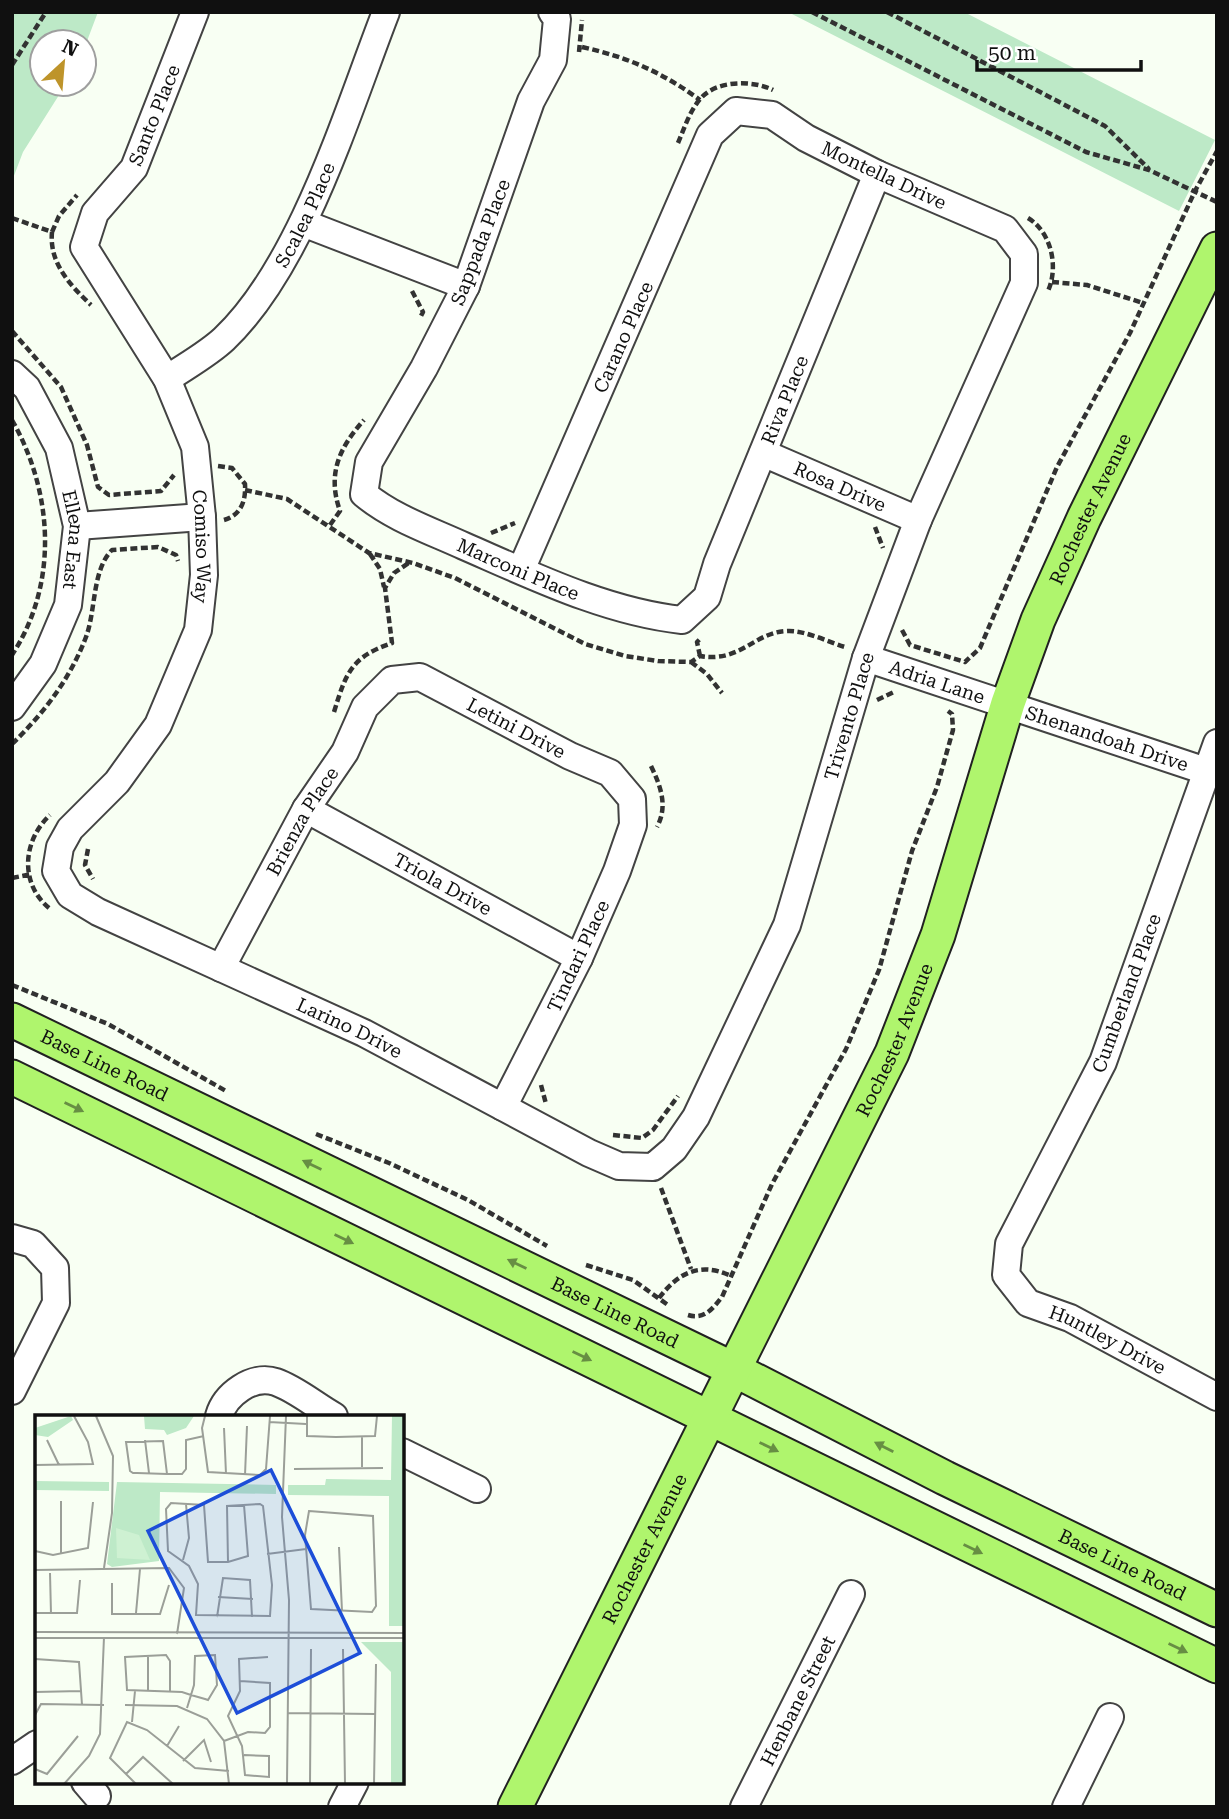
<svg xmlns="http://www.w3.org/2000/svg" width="1229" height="1819" font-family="'Roboto Serif',serif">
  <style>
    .green { fill: #bde9c7 }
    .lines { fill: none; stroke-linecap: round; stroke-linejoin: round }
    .minor-casing { stroke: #434343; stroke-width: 30 }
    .major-casing { stroke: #212121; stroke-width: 37 }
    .path { stroke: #323232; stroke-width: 4.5; stroke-dasharray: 7 3.5; stroke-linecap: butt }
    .minor { stroke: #fff; stroke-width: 26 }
    .major { stroke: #aff56d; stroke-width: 33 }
    .oneway { fill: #678e43 }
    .labels { text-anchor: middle; stroke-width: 7; stroke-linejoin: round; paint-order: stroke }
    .street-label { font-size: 19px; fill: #101010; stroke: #fff }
    .inset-road { fill: none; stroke: #9b9f98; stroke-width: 2 }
    .view { fill: #1d4ed8; fill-opacity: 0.15; stroke: #1d4ed8; stroke-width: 3.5 }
    .inset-edge { fill: none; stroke: #101010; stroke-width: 3.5 }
  </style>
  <rect width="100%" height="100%" fill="#f8fff3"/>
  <!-- green -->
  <path class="green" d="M12 12H98L84 49V42H42V84H66L23 152 12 181Z
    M788 12H964L1215 140 1179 211Z"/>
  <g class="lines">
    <!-- minor casing -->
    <g class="minor-casing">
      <g id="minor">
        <path id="s1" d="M195 12 134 168 95 213 84 247 167 379 195 447 202 517 204 575 198 630 158 725 117 782 70 829 60 847 56 871 70 895 98 912 364 1033 589 1153 619 1166 653 1167 674 1149 696 1117 787 925 866 658 918 520 1024 283V254L1005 229 877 174 806 138 772 115 736 111 710 135 521 570"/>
        <path id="s2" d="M552 12 557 19 553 60 531 101 466 286 424 368 369 462 364 494C393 518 429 530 464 546 533 576 607 612 682 620L707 597 717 564 877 174"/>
        <path d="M303 223 466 286"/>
        <path id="s3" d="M12 374 27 388 59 448 77 526 68 605 43 664 12 707"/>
        <path id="s4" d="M167 379C186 366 208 354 224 339 302 265 347 112 386 12"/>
        <path id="s5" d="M763 453 918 520"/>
        <path d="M77 526 202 517"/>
        <path id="s6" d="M866 658 1206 771"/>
        <path id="s7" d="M1217 743 1103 1062 1009 1244 1006 1275 1028 1303 1070 1318 1217 1397"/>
        <path id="s8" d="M306 809 579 958"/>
        <path id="s9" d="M221 968 306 809 345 752 365 707 392 680 420 677 570 756 610 773 632 799 633 825 617 871 579 958 503 1107"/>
        <path d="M12 1238 33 1244 55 1268 56 1303 12 1391"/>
        <path d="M219 1416C225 1395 252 1374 276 1382 296 1389 316 1406 334 1416"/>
        <path d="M402 1452 477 1489"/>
        <path d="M12 1761 37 1744"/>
        <path d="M85 1782 97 1796"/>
        <path d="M342 1807 355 1782"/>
        <path id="s10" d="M744 1807 851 1594"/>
        <path d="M1066 1807 1110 1717"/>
      </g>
    </g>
    <!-- major casing -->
    <g class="major-casing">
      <g id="major">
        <path id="s11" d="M12 1020 733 1369 945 1478 1217 1610"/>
        <path d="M12 1077 1217 1666"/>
        <path id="s12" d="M515 1807 892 1053 938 935 1008 703 1038 620 1084 518 1217 249"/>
      </g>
    </g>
    <!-- path -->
    <path class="path" d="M812 12 1086 152 1149 170 1217 202
      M887 12 1105 126 1149 169
      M582 47C627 57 662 72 700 100
      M579 52 582 20
      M12 65 46 12
      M678 143C684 129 690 110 701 98 717 80 753 80 773 90
      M12 218 52 232C49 263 70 285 91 305
      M1028 218C1051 232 1059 266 1048 291
      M52 232 59 216 77 195
      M1052 282 1087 285 1143 303
      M412 291 423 312 420 318
      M12 331 61 387 87 445 98 487 109 495 161 491 174 475
      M12 420C53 492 59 583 12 655
      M218 466 232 468 245 484C246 501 241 515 224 520
      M245 490 287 499 369 553 413 563 455 578 585 644 625 656 658 661 691 662 700 656C741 663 754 632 787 631 805 630 828 642 845 647
      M330 525 340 511C327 474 339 448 364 420
      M875 527 883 548
      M491 533 515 523
      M370 554 380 569 384 587
      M902 630 910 645 965 662 980 648 1057 467 1130 333 1195 191 1217 151
      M700 656 697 642 701 638
      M691 662 707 674 722 693
      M877 700 894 692
      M334 712C346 673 351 657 392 643L385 588 394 573 410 562
      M12 744C44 713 70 679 86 637 96 610 92 570 112 550L158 547 176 555 178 561
      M651 766C661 787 668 806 657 827
      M88 849 85 865 93 879
      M12 878 32 874
      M49 908C19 883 23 840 50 815
      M12 985 108 1024 226 1091
      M541 1085 546 1104
      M316 1134 389 1163 468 1200 547 1246
      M613 1135 642 1138 653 1130 678 1096
      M661 1188 691 1269
      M586 1265 633 1280 668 1305
      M659 1298C678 1273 699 1262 729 1275
      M688 1315C705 1320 713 1308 722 1297L772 1184 846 1049 879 970 912 851 937 787 953 730 952 714 948 711"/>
    <!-- minor -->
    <use href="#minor" class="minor"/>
    <!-- major -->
    <use href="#major" class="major"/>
  </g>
  <!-- one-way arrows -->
  <defs><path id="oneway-solid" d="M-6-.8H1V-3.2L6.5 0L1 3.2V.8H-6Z" transform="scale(1.75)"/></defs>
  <g class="oneway">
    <use href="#oneway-solid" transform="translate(74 1107) rotate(26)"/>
    <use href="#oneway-solid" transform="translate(312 1165) rotate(-154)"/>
    <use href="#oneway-solid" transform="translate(344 1239) rotate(26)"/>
    <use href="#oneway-solid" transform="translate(517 1264) rotate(-154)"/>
    <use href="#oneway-solid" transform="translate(582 1356) rotate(26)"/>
    <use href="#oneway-solid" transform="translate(769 1447) rotate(26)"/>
    <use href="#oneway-solid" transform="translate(884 1447) rotate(-153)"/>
    <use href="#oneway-solid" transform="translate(973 1549) rotate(26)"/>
    <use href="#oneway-solid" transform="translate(1178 1648) rotate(26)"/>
  </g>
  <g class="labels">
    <!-- street labels -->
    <g class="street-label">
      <text transform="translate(154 115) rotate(-68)" y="7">Santo Place</text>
      <text transform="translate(884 175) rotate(25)" y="7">Montella Drive</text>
      <text dy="7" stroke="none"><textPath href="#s4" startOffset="219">Scalea Place</textPath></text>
      <text transform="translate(480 242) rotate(-69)" y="7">Sappada Place</text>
      <text transform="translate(623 337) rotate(-66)" y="7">Carano Place</text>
      <text dy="7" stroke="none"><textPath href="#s2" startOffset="1116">Riva Place</textPath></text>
      <text dy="7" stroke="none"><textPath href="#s5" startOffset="84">Rosa Drive</textPath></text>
      <text dy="7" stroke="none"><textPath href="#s12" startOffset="1423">Rochester Avenue</textPath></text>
      <text dy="7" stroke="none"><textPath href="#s3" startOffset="182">Ellena East</textPath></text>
      <text dy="7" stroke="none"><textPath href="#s1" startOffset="592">Comiso Way</textPath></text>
      <text dy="7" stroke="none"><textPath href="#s2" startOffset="698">Marconi Place</textPath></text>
      <text dy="7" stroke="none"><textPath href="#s6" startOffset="75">Adria Lane</textPath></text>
      <text dy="7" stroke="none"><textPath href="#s1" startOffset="2132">Trivento Place</textPath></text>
      <text dy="7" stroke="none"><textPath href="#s9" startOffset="474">Letini Drive</textPath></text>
      <text dy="7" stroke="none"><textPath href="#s6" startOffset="254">Shenandoah Drive</textPath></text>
      <text dy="7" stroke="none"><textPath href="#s9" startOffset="168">Brienza Place</textPath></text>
      <text dy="7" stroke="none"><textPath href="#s8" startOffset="156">Triola Drive</textPath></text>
      <text transform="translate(578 956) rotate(-65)" y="7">Tindari Place</text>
      <text transform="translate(1126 993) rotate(-70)" y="7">Cumberland Place</text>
      <text dy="7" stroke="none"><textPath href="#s1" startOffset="1298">Larino Drive</textPath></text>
      <text dy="7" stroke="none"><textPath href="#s12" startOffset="856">Rochester Avenue</textPath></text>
      <text dy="7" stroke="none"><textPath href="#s11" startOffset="103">Base Line Road</textPath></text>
      <text dy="7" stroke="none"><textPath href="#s11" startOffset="670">Base Line Road</textPath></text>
      <text dy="7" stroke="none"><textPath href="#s7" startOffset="698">Huntley Drive</textPath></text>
      <text dy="7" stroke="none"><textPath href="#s12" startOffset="289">Rochester Avenue</textPath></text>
      <text dy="7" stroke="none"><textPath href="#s11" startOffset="1237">Base Line Road</textPath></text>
      <text dy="7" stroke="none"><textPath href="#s10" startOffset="119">Henbane Street</textPath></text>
    </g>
  </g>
  <!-- overview -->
  <g transform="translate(35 1415)">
    <rect width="369" height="369" fill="#f8fff3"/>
    <path d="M36 1 38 5 13 22 0 20V13ZM109 1H159L151 13 132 20 129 15 110 14ZM357 1H369V211H354V81L253 80V70H290L291 64 356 65ZM0 66 74 67V76L0 75ZM82 67 241 70V79L125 77 124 146 77 152 72 149ZM326 227H369V369H356V257Z" fill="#bde9c7"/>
    <path d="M81 113 104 120 115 145 82 143Z" fill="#cef1d2"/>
    <path class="inset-road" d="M61 1 78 41 77 98 69 153M170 1 167 13 173 57 225 60 231 54 235 1M251 1 247 102 254 185 252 369M272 1V21L301 22 340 21 342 1M234 7 271 9M189 13 191 59M12 25 24 50M110 25 114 58M0 50 58 49 53 27 39 1M327 52V22M259 54 348 53M132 59 128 26 91 27 95 56 98 58H102L132 59H147L151 54V25L169 21M210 60 212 11M274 96 338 101 341 191 337 197 276 194 270 120ZM304 132 307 196M0 136 18 140 53 133 58 87M26 139V86M232 139 271 134M148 145 154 123 151 89M193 147 192 91 225 89 228 91 237 170 235 201 161 200 163 169 154 151 133 136 131 94 136 88 169 90 173 147H193L213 141 209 90M0 155 134 153 149 173 142 219M15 158 16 199M77 168V199H125L134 170M183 182 218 184M0 198H42L45 165M101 198 105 154M182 202 188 163 215 165 217 202M0 217 370 218M0 223H370M308 234 310 369M113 241V275M0 244 44 247 47 290M135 276V246L131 240 90 242 92 275 147 277 156 280 170 284 173 285 182 270 180 240 160 241 159 270 156 280 152 293M0 277 46 276M90 290 142 291 172 304 189 326 194 369M253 298 340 299M0 300 6 289 69 290M97 307 100 276M189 326 213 317 230 318 235 312V268L205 266M132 331 144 311M209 340 234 341V362L210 360 207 331 193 301 205 276 204 244 233 242M148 346 169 325 176 347M0 354 12 359 43 321M91 359 108 342 138 369M29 369 54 341 65 319 69 222M101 369 75 343 92 307 112 315 160 353 194 356M275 369 276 234M339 369 341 249"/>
    <path class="view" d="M236 55 325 238 202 298 113 116Z"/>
    <rect width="369" height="369" class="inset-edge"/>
  </g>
  <!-- border -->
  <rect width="1229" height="1819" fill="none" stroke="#101010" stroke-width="28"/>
  <!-- north arrow -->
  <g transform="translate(63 63) rotate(26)"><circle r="33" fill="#ffffff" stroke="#9f9f9f" stroke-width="2"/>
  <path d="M0-5L12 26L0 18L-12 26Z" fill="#be942a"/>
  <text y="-10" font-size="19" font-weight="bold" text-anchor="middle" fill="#101010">N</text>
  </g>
  <!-- scale -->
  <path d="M977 60v10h164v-10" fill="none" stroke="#101010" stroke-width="3.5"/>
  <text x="988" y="60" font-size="21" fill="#101010" stroke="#ffffff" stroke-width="5" paint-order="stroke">50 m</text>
</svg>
